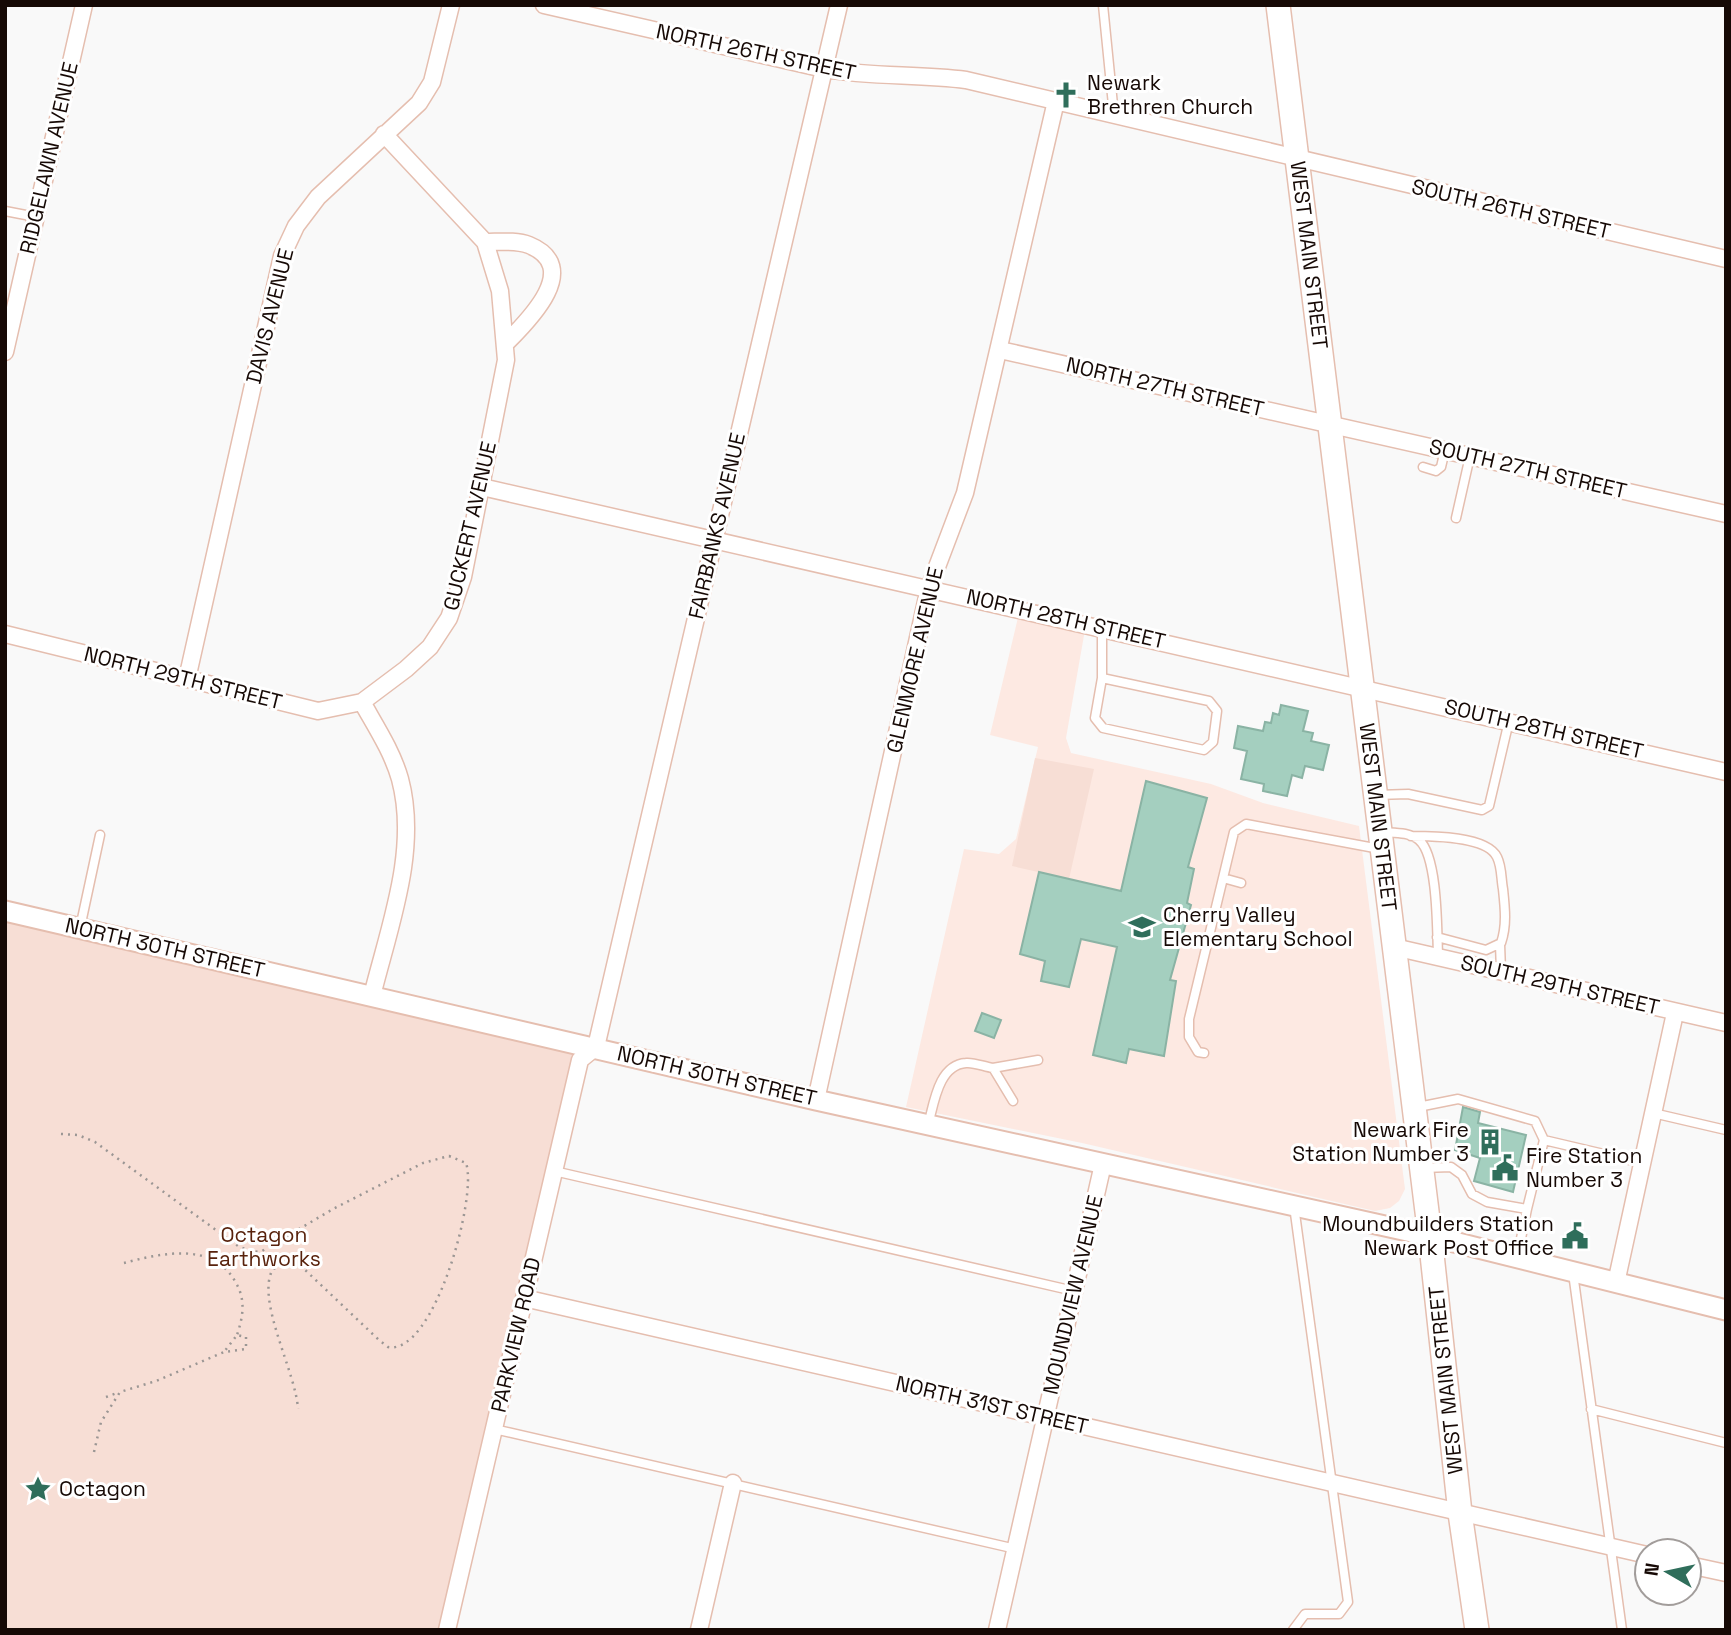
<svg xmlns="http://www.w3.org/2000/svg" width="1731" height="1635" font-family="'Space Grotesk',sans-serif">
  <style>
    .built { fill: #fde9e2 }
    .green { fill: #f7ded5 }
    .building { fill: #a4cfbf; stroke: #8ab3a4; stroke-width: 2 }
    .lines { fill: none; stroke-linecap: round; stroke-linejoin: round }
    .service-casing { stroke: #e5beaf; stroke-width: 11 }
    .minor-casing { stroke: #e5beaf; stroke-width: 19 }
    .tertiary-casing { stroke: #e5beaf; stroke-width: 23 }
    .secondary-casing { stroke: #e5beaf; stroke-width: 26 }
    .path { stroke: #9b9694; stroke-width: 2.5; stroke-dasharray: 2 5; stroke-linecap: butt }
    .service { stroke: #fff; stroke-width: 8 }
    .minor { stroke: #fff; stroke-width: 16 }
    .tertiary { stroke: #fff; stroke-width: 19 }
    .secondary { stroke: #fff; stroke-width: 23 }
    .labels { text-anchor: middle; stroke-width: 6; stroke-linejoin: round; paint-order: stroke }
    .street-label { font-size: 21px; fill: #160905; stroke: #fff }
    .poi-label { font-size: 21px; fill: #160905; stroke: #fff; text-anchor: start }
    .park-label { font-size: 21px; fill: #58220c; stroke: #fff }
  </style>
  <rect width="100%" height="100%" fill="#f9f9f9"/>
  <!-- built -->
  <path class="built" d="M1020 609 1086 624 1066 738 1071 753 1211 784 1263 803 1359 826 1405 1189 1399 1201 1390 1208 1375 1211 1082 1143 906 1107 964 849 999 854 1016 839 1038 747 990 735Z"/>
  <!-- green -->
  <path class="green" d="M1035 758 1094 769 1069 879 1012 866Z
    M5 914 573 1051 443 1630H5Z"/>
  <!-- building -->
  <path class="building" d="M1281 705 1308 711 1303 731 1313 733 1311 741 1329 745 1323 770 1305 766 1302 778 1292 775 1287 796 1263 791 1264 784 1241 779 1247 751 1234 748 1238 726 1263 731 1265 722 1271 723 1273 713 1279 715Z
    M1146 781 1207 798 1188 867 1194 869 1187 903 1191 905 1170 980 1176 981 1164 1056 1129 1049 1126 1063 1093 1055 1117 947 1081 939 1069 987 1041 981 1045 961 1020 954 1039 872 1121 891Z
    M982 1013 1001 1020 994 1038 975 1031Z
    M1463 1107 1480 1112 1478 1123 1526 1135 1513 1192 1474 1181 1480 1158 1455 1150Z"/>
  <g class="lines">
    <!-- service casing -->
    <g class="service-casing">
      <path id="service" d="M1103 5 1114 115
        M5 211 36 217
        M1423 467 1436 471 1441 467 1445 450
        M1456 518 1470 456
        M1102 678 1209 701 1217 711 1213 742 1204 750 1103 728 1095 718 1102 678V627
        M1376 795 1408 794 1482 810 1489 806 1509 721
        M1382 832C1395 833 1409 832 1419 840 1438 856 1437 931 1438 956
        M1411 836C1432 836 1487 836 1497 857 1502 867 1501 879 1503 889 1505 908 1507 926 1501 943L1486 950 1437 937
        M1223 878 1234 832 1246 824 1380 849
        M80 928 100 835
        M1500 944 1501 971
        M1204 1053 1198 1052 1189 1037V1019L1223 878 1241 883
        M1013 1101 993 1068 1038 1060
        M1418 1107 1458 1099 1535 1121 1544 1140 1527 1209
        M1653 1113 1726 1130
        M928 1125C934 1104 938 1065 966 1063 974 1062 985 1067 993 1068
        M1544 1140 1642 1163
        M1423 1168 1451 1167 1462 1175 1472 1194 1487 1202 1527 1209 1517 1258
        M554 1171 1074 1291
        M1573 1273 1622 1630
        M1591 1409 1726 1443
        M494 1429 1016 1549
        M1293 1630 1305 1614H1339L1348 1602 1294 1206"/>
    </g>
    <!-- minor casing -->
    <g class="minor-casing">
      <path id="minor" d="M544 5 824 69C871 77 918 74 966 80L1726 259
        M485 242C499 242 516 240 529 245 583 267 528 321 507 342
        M1000 350 1726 514
        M5 352 84 5
        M482 487 1726 772
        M5 634 318 711 362 702 406 669 430 647 449 618 463 577 506 360 500 291 485 242 384 134
        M187 679 282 256 296 226 318 197 419 103 432 82 451 5
        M362 702C376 727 392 751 400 779 419 850 389 927 372 996
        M1394 947 1726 1023
        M816 1100 929 588 965 493 1056 101
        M1616 1283 1675 1013
        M524 1298 1647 1555
        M1689 1565 1726 1573
        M447 1630 580 1060 596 1047 839 5
        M699 1630 733 1483
        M997 1630 1103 1164"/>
    </g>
    <!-- tertiary casing -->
    <g class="tertiary-casing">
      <path id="tertiary" d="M5 911 816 1100 1430 1236 1726 1310"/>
    </g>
    <!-- secondary casing -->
    <g class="secondary-casing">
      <path id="secondary" d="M1278 5 1430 1236 1460 1513 1477 1630"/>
    </g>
    <!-- path -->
    <path class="path" d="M61 1134 78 1135 95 1142 238 1246 252 1252 262 1251 333 1209 423 1163 449 1156 466 1163C478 1196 434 1356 388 1347L379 1340 302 1267 288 1263 273 1269C255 1299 296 1372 298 1409
      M124 1263C162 1253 214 1241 236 1283 246 1300 243 1317 237 1335
      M106 1397 117 1393
      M94 1452 101 1422 120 1392 156 1381 224 1352 246 1349V1337L237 1335 224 1352"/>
    <!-- service -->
    <use href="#service" class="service"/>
    <!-- minor -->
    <use href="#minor" class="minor"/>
    <!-- tertiary -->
    <use href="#tertiary" class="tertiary"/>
    <!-- secondary -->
    <use href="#secondary" class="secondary"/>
  </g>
  <!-- icons -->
  <defs>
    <g id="church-bare" transform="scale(2.1)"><path d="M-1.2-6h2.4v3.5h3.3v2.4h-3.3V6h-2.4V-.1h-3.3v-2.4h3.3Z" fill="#2f6e5b" stroke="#fff" stroke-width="2.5" paint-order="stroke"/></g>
    <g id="school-bare" transform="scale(2.1)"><path d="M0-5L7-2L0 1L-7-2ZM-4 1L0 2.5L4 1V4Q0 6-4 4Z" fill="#2f6e5b" stroke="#fff" stroke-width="2.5" paint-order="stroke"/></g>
    <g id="building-bare" transform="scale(2.1)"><path d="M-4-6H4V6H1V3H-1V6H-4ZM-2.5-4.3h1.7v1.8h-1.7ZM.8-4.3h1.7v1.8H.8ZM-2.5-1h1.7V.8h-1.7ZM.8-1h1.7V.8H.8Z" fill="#2f6e5b" stroke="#fff" stroke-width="2.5" paint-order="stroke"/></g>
    <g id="civic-bare" transform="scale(2.1)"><path d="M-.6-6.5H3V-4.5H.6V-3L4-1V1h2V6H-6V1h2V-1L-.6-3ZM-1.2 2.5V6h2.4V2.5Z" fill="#2f6e5b" stroke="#fff" stroke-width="2.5" paint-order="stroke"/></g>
    <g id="sight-bare" transform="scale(2.1)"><path d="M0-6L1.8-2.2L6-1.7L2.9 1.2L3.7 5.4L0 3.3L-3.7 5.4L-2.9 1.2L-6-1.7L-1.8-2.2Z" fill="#2f6e5b" stroke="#fff" stroke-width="2.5" paint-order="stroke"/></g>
  </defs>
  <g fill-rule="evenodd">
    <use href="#church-bare" x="1066" y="95"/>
    <use href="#school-bare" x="1142" y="927"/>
    <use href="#building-bare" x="1490" y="1142"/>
    <use href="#civic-bare" x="1505" y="1168"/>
    <use href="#civic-bare" x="1575" y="1236"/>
    <use href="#sight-bare" x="38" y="1489"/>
  </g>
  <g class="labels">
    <!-- street labels -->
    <g class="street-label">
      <text transform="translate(756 52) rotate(12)" y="7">NORTH 26TH STREET</text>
      <text transform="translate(49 158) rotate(-77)" y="7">RIDGELAWN AVENUE</text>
      <text transform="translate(1511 209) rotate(13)" y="7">SOUTH 26TH STREET</text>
      <text transform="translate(1309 255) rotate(83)" y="7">WEST MAIN STREET</text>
      <text transform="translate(270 316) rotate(-76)" y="7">DAVIS AVENUE</text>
      <text transform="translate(1165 387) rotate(13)" y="7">NORTH 27TH STREET</text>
      <text transform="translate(1528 469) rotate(13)" y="7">SOUTH 27TH STREET</text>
      <text transform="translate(470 526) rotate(-77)" y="7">GUCKERT AVENUE</text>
      <text transform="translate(717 526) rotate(-77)" y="7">FAIRBANKS AVENUE</text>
      <text transform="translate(1066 619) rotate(13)" y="7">NORTH 28TH STREET</text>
      <text transform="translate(915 660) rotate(-77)" y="7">GLENMORE AVENUE</text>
      <text transform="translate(183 678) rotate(14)" y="7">NORTH 29TH STREET</text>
      <text transform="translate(1544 729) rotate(13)" y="7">SOUTH 28TH STREET</text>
      <text transform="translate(1378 817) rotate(83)" y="7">WEST MAIN STREET</text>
      <text transform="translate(165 948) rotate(13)" y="7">NORTH 30TH STREET</text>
      <text transform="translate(1560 985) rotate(13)" y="7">SOUTH 29TH STREET</text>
      <text transform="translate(717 1076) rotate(13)" y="7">NORTH 30TH STREET</text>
      <text transform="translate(1073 1295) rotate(-77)" y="7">MOUNDVIEW AVENUE</text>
      <text transform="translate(516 1335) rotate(-77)" y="7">PARKVIEW ROAD</text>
      <text transform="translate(1446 1380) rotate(-96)" y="7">WEST MAIN STREET</text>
      <text transform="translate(992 1405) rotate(13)" y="7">NORTH 31ST STREET</text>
    </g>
    <!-- poi labels -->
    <g class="poi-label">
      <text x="1087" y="90">Newark<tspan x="1087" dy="24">Brethren Church</tspan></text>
      <text x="1163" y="922">Cherry Valley<tspan x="1163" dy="24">Elementary School</tspan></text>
      <text x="1469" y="1137" text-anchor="end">Newark Fire<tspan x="1469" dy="24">Station Number 3</tspan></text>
      <text x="1526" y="1163">Fire Station<tspan x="1526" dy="24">Number 3</tspan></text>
      <text x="1554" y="1231" text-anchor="end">Moundbuilders Station<tspan x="1554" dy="24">Newark Post Office</tspan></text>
      <text x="59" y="1496">Octagon</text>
    </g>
    <!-- park labels -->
    <g class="park-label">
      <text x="264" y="1242">Octagon<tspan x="264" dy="24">Earthworks</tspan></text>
    </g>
  </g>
  <!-- border -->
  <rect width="1731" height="1635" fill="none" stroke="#160905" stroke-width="14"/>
  <!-- north arrow -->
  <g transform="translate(1668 1572) rotate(279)"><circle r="33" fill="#ffffff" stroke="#a29d9b" stroke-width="2"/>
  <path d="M0-5L12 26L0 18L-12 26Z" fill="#2f6e5b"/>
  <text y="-10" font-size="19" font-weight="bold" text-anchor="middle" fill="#160905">N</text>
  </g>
</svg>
